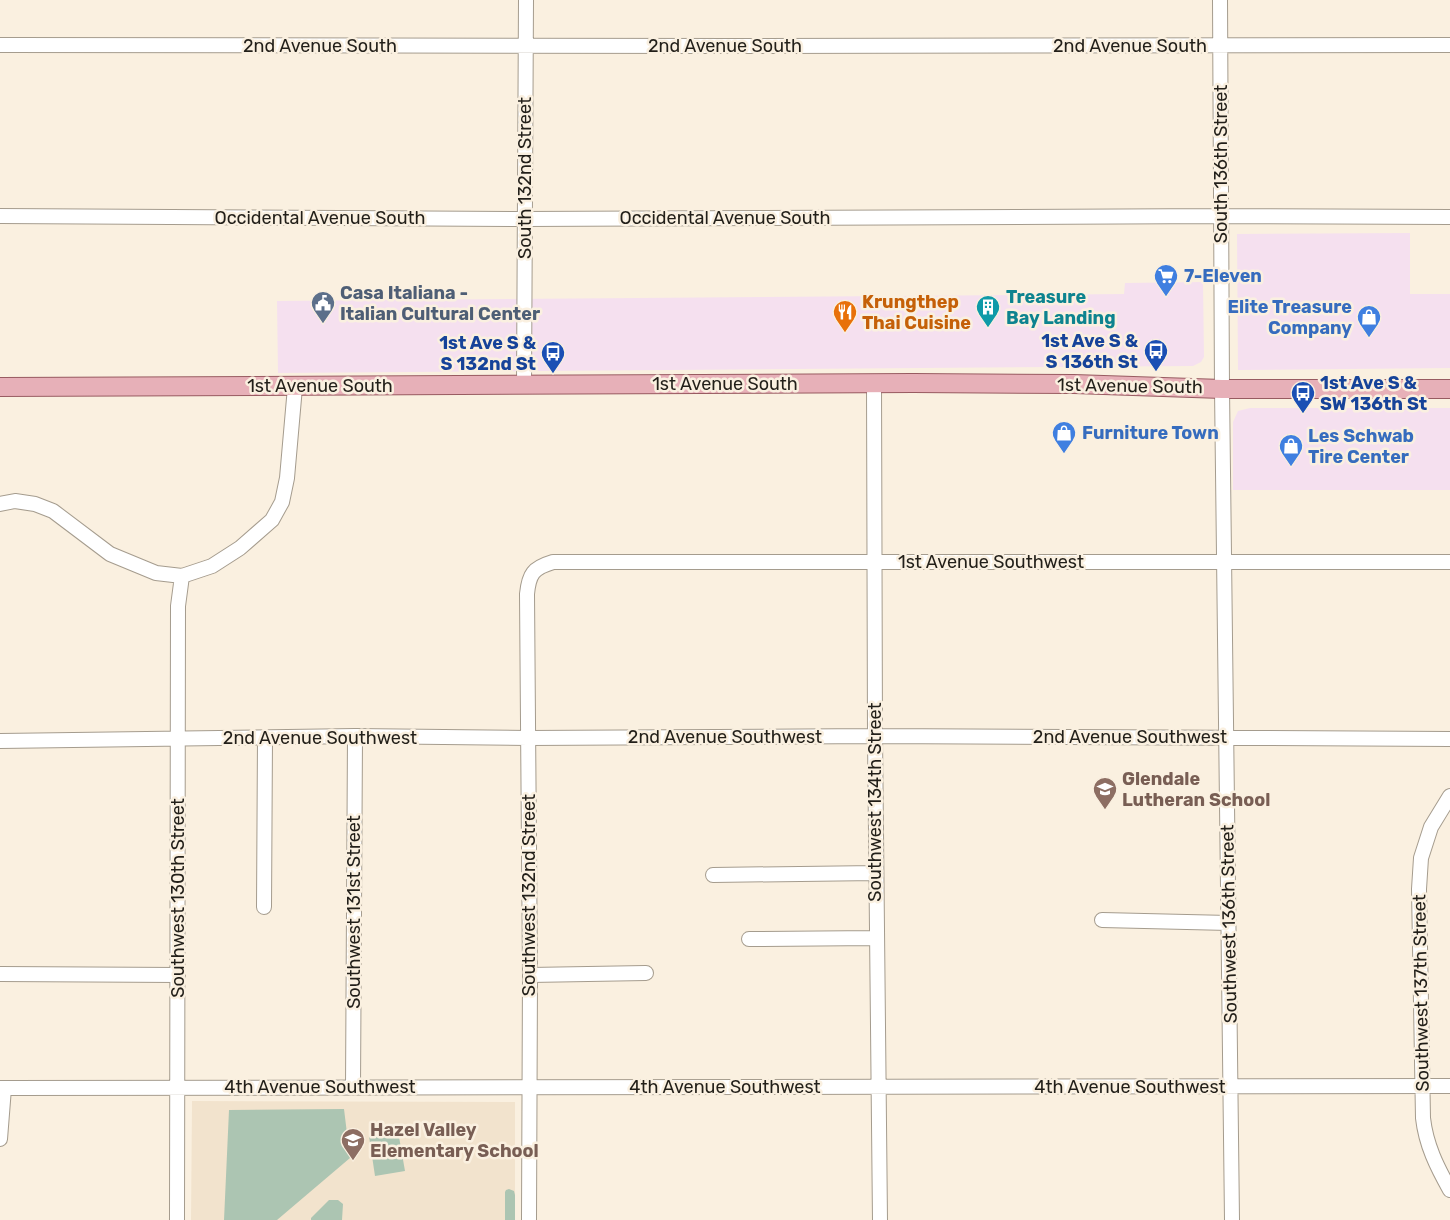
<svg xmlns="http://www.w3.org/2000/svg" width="1450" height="1220" font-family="Rubik,sans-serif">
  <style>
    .commercial { fill: #f5e0ef }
    .built { fill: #f2e3cd }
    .green { fill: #acc5b2 }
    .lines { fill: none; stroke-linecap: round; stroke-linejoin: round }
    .minor-casing { stroke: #a59c8e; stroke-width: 16 }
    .major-casing { stroke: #985b61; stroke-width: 20 }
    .minor { stroke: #fff; stroke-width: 14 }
    .major { stroke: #e7b0b8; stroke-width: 18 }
    .labels { text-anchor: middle; stroke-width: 5; stroke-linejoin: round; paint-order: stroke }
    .street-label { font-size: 18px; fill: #221f19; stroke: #faf0e0 }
    .shop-label { font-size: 18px; font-weight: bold; fill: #366cbe; stroke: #faf0e0; text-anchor: start }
    .service-label { font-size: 18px; font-weight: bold; fill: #4e5e75; stroke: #faf0e0; text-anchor: start }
    .culture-label { font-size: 18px; font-weight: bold; fill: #0d838f; stroke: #faf0e0; text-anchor: start }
    .food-label { font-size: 18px; font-weight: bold; fill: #c56008; stroke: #faf0e0; text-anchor: start }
    .transit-label { font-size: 18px; font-weight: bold; fill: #164399; stroke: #faf0e0; text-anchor: end }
    .education-label { font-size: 18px; font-weight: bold; fill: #785e54; stroke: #faf0e0; text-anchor: start }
  </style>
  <rect width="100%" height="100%" fill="#faf0e0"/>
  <!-- commercial -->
  <path class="commercial" d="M1410 233V294H1450V368L1238 370 1237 234Z
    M1203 282 1204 357 1201 362 1193 366 278 373 277 301 1124 294 1125 283Z
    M1250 408H1450V490H1233V422L1238 411Z"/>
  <!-- built -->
  <path class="built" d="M192 1101 515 1102V1220H191Z"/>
  <!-- green -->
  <path class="green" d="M344 1109 350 1158 277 1220H224L229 1110Z
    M398 1131 405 1171 375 1176 369 1136Z
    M509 1189 514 1191 515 1195V1220H505V1192L506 1190Z
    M329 1200H338L343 1204 342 1220H311V1218Z"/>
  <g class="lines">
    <!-- minor casing -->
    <g class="minor-casing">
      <path id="minor" d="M1220 0 1222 389 1232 1220
        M0 45 736 46 1450 45
        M0 216 524 219 1222 216 1450 217
        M874 383 875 736 880 1220
        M524 386 526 0
        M0 504 15 501 35 504 53 511 110 554 156 573 182 576 212 566 240 548 272 520 282 502 287 478 295 387
        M0 741 355 736 528 738 875 736 1450 739
        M1450 796 1431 827 1421 858 1419 889 1423 1118C1426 1145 1437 1167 1450 1190
        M713 875 876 873
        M264 907 265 738
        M1102 920 1229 923
        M749 939 876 938
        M0 974 178 975
        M530 975 646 973
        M353 1087 355 736
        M0 1088 1450 1086
        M0 1139 4 1088
        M177 1220 178 606 182 576
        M529 1220 530 975 527 594C529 574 533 568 553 562H1450"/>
    </g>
    <!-- major casing -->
    <g class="major-casing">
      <path id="major" d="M0 387 913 383 1074 384 1222 389H1450"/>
    </g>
    <!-- minor -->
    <use href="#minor" class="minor"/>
    <!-- major -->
    <use href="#major" class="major"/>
  </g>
  <!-- icons -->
  <defs>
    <g id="supermarket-pin" transform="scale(1.25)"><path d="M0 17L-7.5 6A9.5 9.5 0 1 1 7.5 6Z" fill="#3f7fe0" stroke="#faf0e0"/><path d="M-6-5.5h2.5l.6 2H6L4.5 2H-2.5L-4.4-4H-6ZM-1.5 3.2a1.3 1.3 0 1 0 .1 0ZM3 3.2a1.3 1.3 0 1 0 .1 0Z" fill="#fff"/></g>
    <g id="civic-pin" transform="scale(1.25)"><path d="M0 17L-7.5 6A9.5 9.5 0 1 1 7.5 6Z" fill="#5c6f8a" stroke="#faf0e0"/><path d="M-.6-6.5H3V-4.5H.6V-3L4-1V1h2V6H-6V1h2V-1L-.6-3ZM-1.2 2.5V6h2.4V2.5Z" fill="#fff"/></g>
    <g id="building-pin" transform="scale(1.25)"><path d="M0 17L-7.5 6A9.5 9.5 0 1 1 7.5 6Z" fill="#0f9aa8" stroke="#faf0e0"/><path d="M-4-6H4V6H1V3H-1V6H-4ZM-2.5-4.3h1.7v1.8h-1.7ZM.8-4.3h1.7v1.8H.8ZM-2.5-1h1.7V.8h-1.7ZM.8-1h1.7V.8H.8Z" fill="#fff"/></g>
    <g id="restaurant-pin" transform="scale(1.25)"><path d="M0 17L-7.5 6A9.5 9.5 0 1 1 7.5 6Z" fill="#e8710a" stroke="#faf0e0"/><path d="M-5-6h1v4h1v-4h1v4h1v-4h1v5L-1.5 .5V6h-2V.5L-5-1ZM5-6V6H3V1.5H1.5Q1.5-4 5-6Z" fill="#fff"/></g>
    <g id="shop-pin" transform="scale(1.25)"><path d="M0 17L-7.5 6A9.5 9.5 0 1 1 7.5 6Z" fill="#3f7fe0" stroke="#faf0e0"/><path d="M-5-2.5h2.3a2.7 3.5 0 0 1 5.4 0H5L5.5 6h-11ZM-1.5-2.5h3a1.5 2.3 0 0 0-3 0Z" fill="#fff"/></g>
    <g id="bus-pin" transform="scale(1.25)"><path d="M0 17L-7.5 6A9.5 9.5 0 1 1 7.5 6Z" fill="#1a4fb4" stroke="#faf0e0"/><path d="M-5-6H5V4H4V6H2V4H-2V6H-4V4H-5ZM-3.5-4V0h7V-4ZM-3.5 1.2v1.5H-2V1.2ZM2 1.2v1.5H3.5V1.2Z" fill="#fff"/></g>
    <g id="school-pin" transform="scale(1.25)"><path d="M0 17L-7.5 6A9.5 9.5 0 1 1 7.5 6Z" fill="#8d6e63" stroke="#faf0e0"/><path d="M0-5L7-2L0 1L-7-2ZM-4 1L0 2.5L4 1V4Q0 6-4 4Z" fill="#fff"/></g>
  </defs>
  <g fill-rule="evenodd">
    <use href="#supermarket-pin" x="1166" y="276"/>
    <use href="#civic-pin" x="323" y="303"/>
    <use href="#building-pin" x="988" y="307"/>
    <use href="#restaurant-pin" x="845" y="312"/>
    <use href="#shop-pin" x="1369" y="317"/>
    <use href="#bus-pin" x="1156" y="351"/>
    <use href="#bus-pin" x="553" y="353"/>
    <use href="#bus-pin" x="1303" y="393"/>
    <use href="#shop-pin" x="1064" y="433"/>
    <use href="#shop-pin" x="1291" y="446"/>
    <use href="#school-pin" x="1105" y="789"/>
    <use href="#school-pin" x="353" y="1140"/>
  </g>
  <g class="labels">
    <!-- street labels -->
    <g class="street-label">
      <text x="320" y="52">2nd Avenue South</text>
      <text x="725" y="52">2nd Avenue South</text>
      <text x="1130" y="52">2nd Avenue South</text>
      <text transform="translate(1221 164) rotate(-90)" y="6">South 136th Street</text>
      <text transform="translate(525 178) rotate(-90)" y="6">South 132nd Street</text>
      <text x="320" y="224">Occidental Avenue South</text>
      <text x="725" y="224">Occidental Avenue South</text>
      <text x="725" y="390">1st Avenue South</text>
      <text x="320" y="392">1st Avenue South</text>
      <text transform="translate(1130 386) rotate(1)" y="6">1st Avenue South</text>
      <text x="991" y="568">1st Avenue Southwest</text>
      <text x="725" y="743">2nd Avenue Southwest</text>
      <text x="1130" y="743">2nd Avenue Southwest</text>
      <text x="320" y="744">2nd Avenue Southwest</text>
      <text transform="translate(875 802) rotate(-90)" y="6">Southwest 134th Street</text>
      <text transform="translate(529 895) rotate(-90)" y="6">Southwest 132nd Street</text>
      <text transform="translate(178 898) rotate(-90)" y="6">Southwest 130th Street</text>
      <text transform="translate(354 912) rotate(-90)" y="6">Southwest 131st Street</text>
      <text transform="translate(1229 924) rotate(-91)" y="6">Southwest 136th Street</text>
      <text transform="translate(1421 993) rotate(-91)" y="6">Southwest 137th Street</text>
      <text x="320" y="1093">4th Avenue Southwest</text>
      <text x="725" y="1093">4th Avenue Southwest</text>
      <text x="1130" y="1093">4th Avenue Southwest</text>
    </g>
    <!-- shop labels -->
    <g class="shop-label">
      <text x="1184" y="282">7-Eleven</text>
      <text x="1352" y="313" text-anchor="end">Elite Treasure<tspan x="1352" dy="21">Company</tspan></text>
      <text x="1082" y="439">Furniture Town</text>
      <text x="1308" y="442">Les Schwab<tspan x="1308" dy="21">Tire Center</tspan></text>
    </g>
    <!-- service labels -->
    <g class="service-label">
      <text x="340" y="299">Casa Italiana -<tspan x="340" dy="21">Italian Cultural Center</tspan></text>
    </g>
    <!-- culture labels -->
    <g class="culture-label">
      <text x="1006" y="303">Treasure<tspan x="1006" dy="21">Bay Landing</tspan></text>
    </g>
    <!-- food labels -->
    <g class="food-label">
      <text x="862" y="308">Krungthep<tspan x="862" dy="21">Thai Cuisine</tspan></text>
    </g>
    <!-- transit labels -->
    <g class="transit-label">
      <text x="1138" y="347">1st Ave S &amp;<tspan x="1138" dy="21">S 136th St</tspan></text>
      <text x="536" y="349">1st Ave S &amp;<tspan x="536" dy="21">S 132nd St</tspan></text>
      <text x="1320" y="389" text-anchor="start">1st Ave S &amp;<tspan x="1320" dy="21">SW 136th St</tspan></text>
    </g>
    <!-- education labels -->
    <g class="education-label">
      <text x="1122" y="785">Glendale<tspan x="1122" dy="21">Lutheran School</tspan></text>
      <text x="370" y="1136">Hazel Valley<tspan x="370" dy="21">Elementary School</tspan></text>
    </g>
  </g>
</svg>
